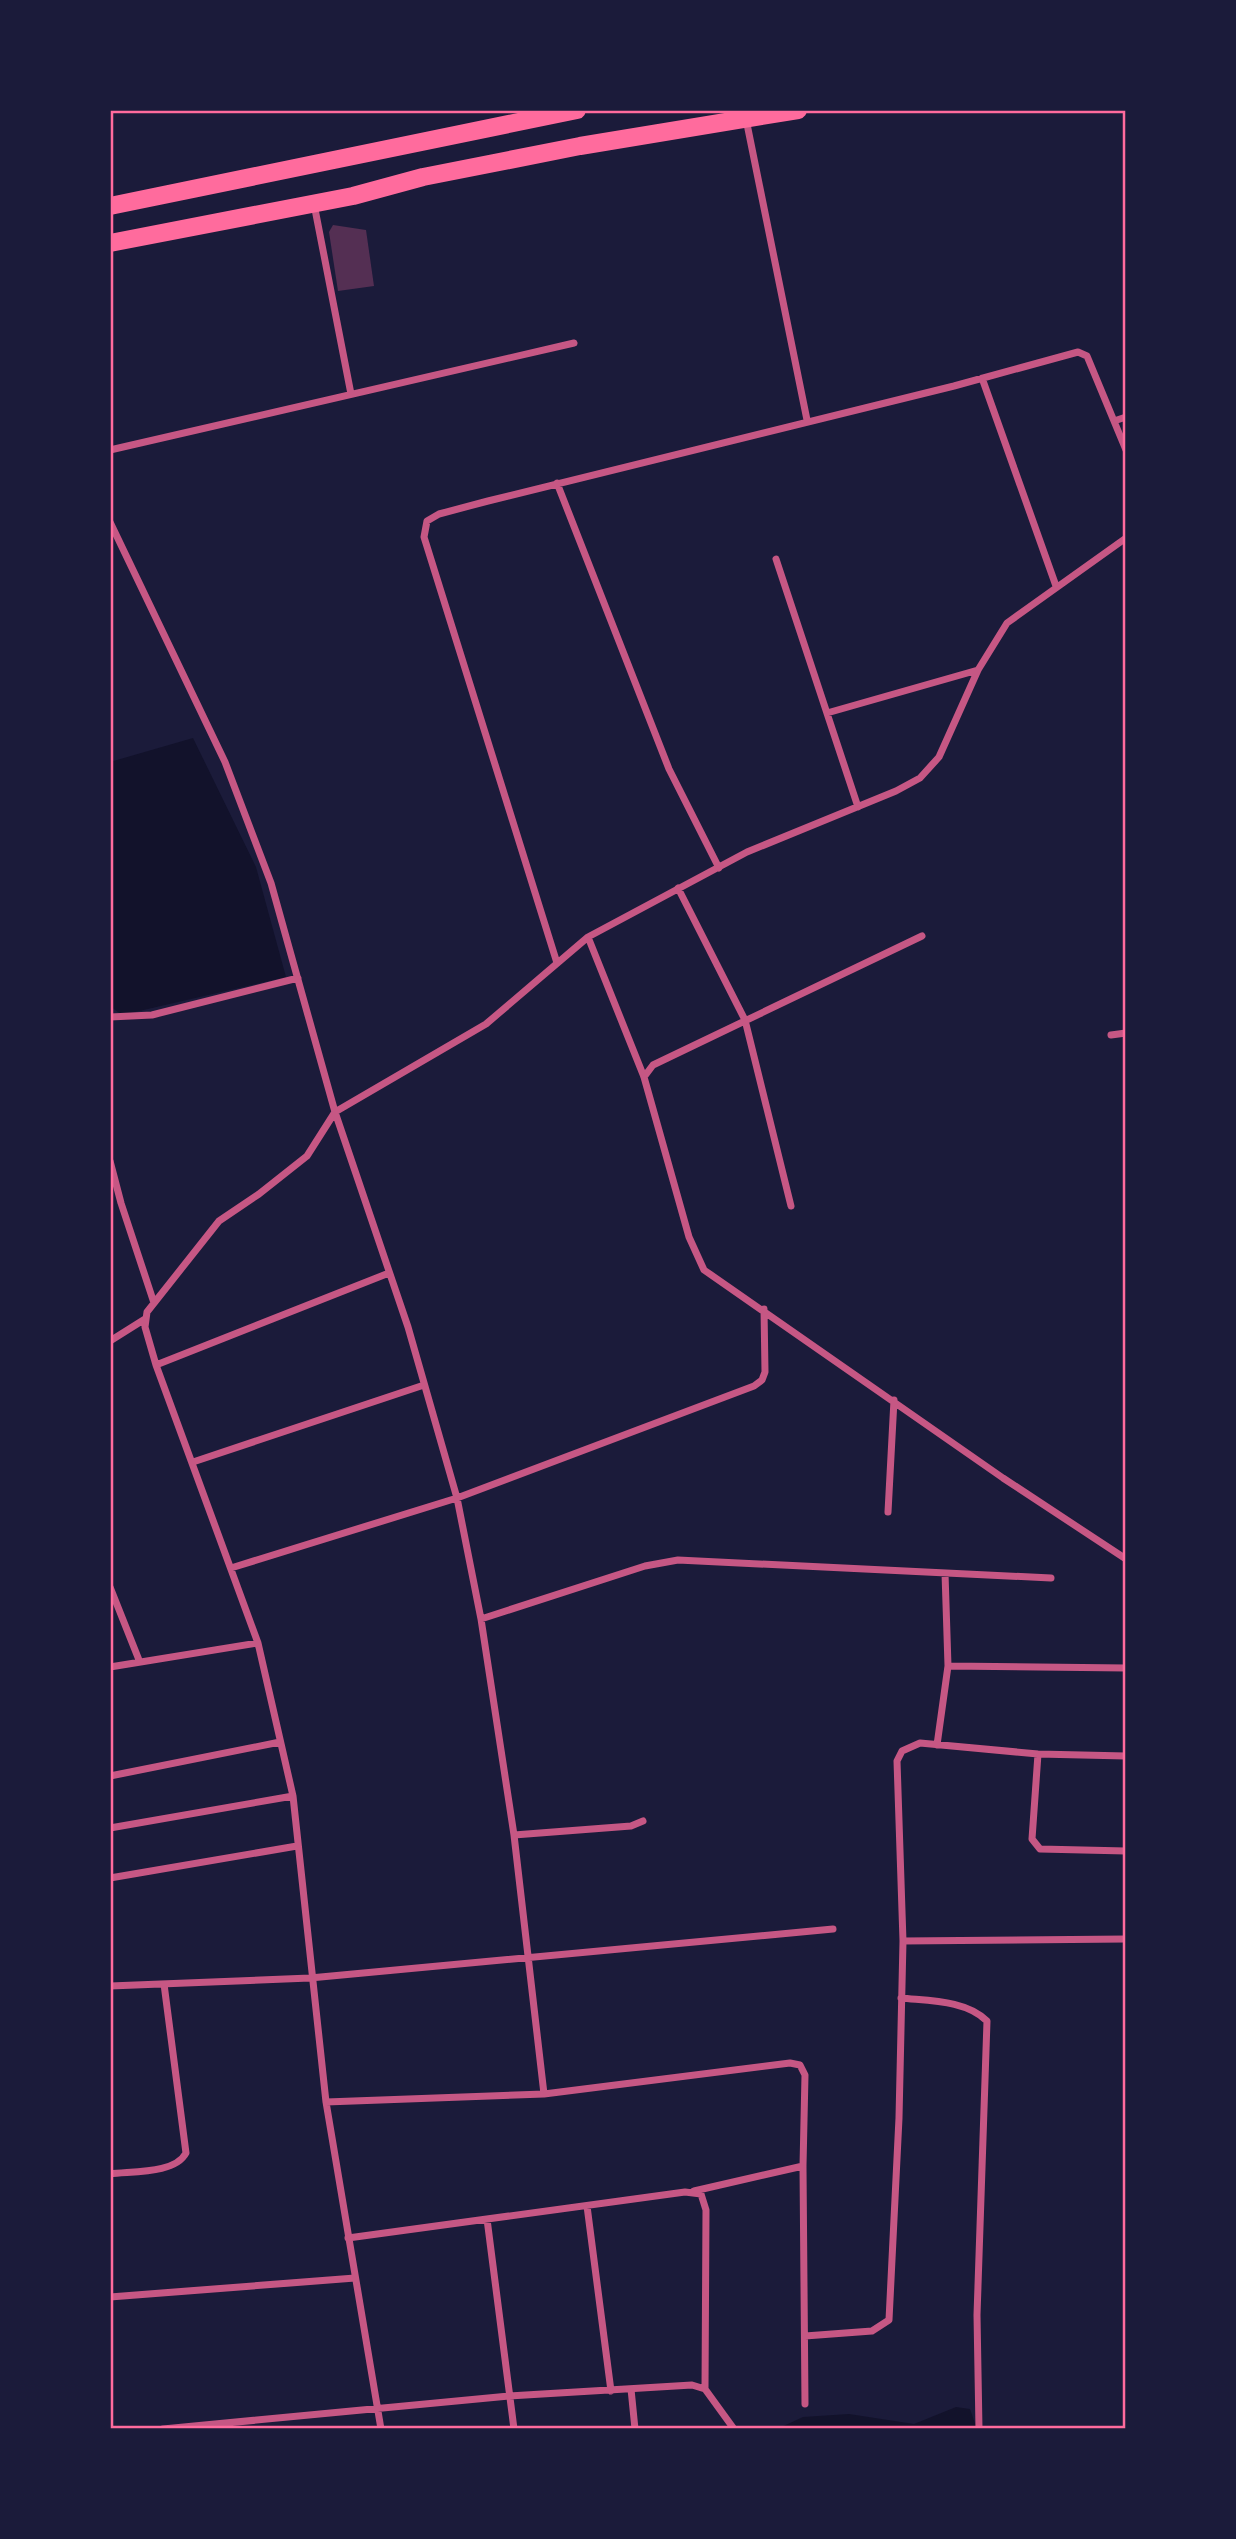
<svg xmlns="http://www.w3.org/2000/svg" width="1236" height="2539" font-family="'Asap Condensed',sans-serif">
  <style>
    .water { fill: #12122b }
    .building { fill: #542f53 }
    .lines { fill: none; stroke-linecap: round; stroke-linejoin: round }
    .minor { stroke: #c65784; stroke-width: 7 }
    .trunk { stroke: #ff6b9d; stroke-width: 18 }
    .neatline { fill: none; stroke: #ff6b9d; stroke-width: 2.5 }
  </style>
  <rect width="100%" height="100%" fill="#1b1b3a"/>
  <!-- water -->
  <path class="water" d="M193 738 256 867 286 977 122 1015 110 1006V762Z
    M956 2407 970 2409 977 2429H777L803 2417 849 2414 914 2424Z"/>
  <!-- building -->
  <path class="building" d="M333 225 366 230 374 286 338 291 329 232Z"/>
  <g class="lines">
    <!-- minor -->
    <path class="minor" d="M746 119 807 420
      M314 204 351 394
      M982 378 1056 586
      M1114 421 1126 417
      M110 450 574 343
      M557 483 669 769 719 868
      M110 522 225 762 271 883 335 1112 408 1327 457 1498 481 1619 514 1835 544 2094
      M776 559 858 807
      M827 713 978 670
      M678 888 745 1020 791 1206
      M588 937 644 1077 689 1237 704 1270 1003 1478 1126 1559
      M557 963 424 537 427 521 439 514 488 501 954 386 1078 352 1087 356 1126 450
      M110 1017 152 1015 298 978
      M1111 1035 1126 1033
      M644 1077 653 1065 922 936
      M110 1161 121 1203 154 1303
      M110 1341 145 1319
      M156 1365 389 1273
      M193 1462 424 1385
      M888 1512 894 1400
      M231 1568 457 1498 754 1386 762 1380 765 1372 764 1309
      M110 1587 139 1660
      M481 1619 645 1566 678 1560 1051 1578
      M948 1666 1126 1668
      M110 1667 258 1643
      M937 1745 948 1666 945 1573
      M1038 1754 1032 1839 1040 1849 1126 1851
      M110 1776 280 1742
      M110 1828 293 1796
      M514 1835 631 1826 643 1821
      M110 1878 297 1846
      M903 1941 1126 1939
      M110 1986 310 1978 833 1929
      M901 1998C929 2001 966 2000 987 2021L977 2315 979 2429
      M326 2102 544 2094 790 2063 800 2065 805 2075 803 2166 805 2404
      M110 2174C132 2171 175 2174 186 2153L164 1984
      M694 2191 803 2166
      M587 2206 611 2391
      M487 2219 514 2429
      M348 2238 685 2192 701 2194 706 2210 705 2389
      M110 2297 355 2278
      M805 2336 872 2331 889 2320 899 2118 903 1941 897 1761 902 1751 920 1743 1038 1754 1126 1756
      M631 2389 635 2429
      M163 2429 509 2396 692 2385 705 2389 734 2429
      M381 2429 326 2102 293 1796 258 1643 156 1365 145 1327 147 1312 219 1221 259 1194 307 1156 335 1112 486 1024 588 937 747 852 896 791 920 778 939 757 978 670 1007 623 1126 538"/>
    <!-- trunk -->
    <path class="trunk" d="M110 206 577 110
      M110 243 353 196 423 177 580 146 798 110"/>
  </g>
  <!-- border -->
  <rect width="1236" height="2539" fill="none" stroke="#1b1b3a" stroke-width="224"/>
  <rect x="112" y="112" width="1012" height="2315" class="neatline"/>
</svg>
